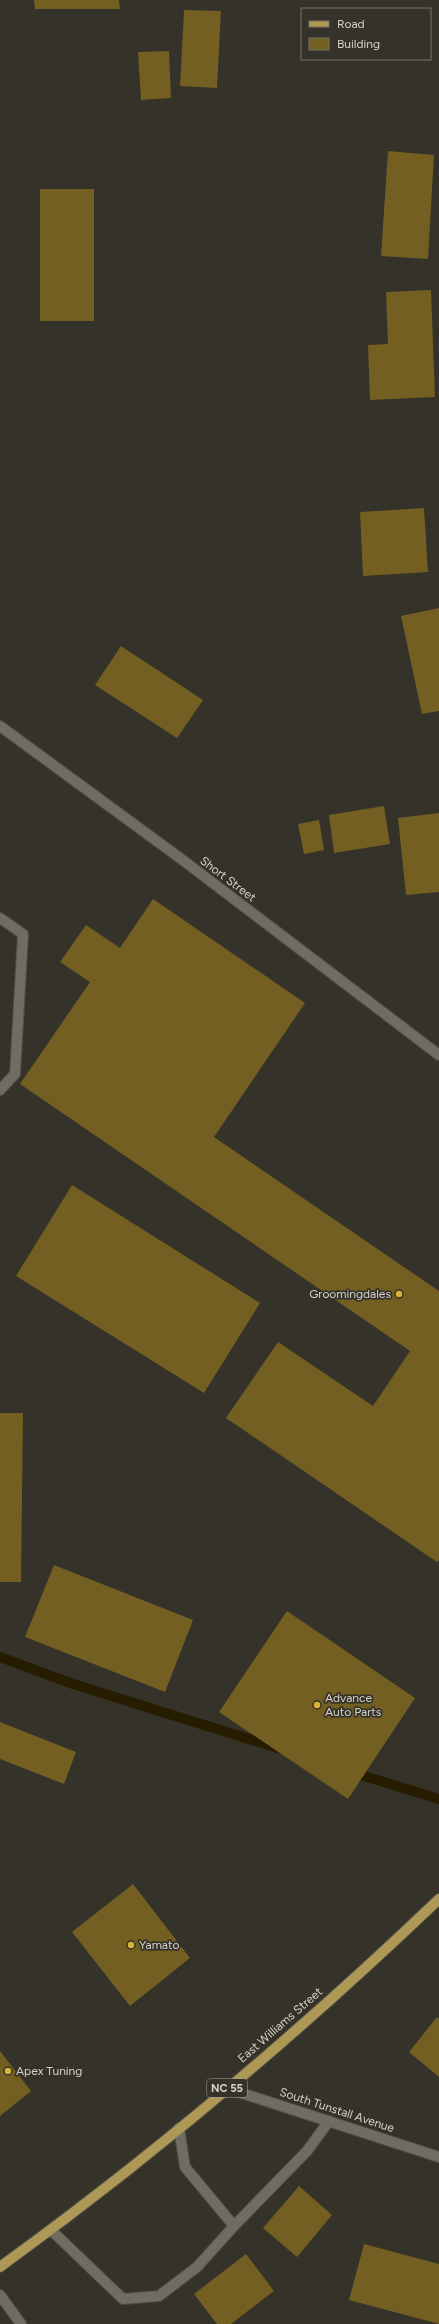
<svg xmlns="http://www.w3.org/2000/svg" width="439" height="2324" font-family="Figtree,sans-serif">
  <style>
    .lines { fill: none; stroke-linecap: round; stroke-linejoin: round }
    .stream { stroke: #261c00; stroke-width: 10 }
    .building { fill: #725f21 }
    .lane-casing { stroke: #504d45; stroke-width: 12 }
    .street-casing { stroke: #504d45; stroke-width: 12 }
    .primary-casing { stroke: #504d45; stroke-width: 12 }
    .lane { stroke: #6f6c62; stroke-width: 10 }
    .street { stroke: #6f6c62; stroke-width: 10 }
    .primary { stroke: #ae9855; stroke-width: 10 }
    .poi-dot { fill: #d9b334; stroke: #353229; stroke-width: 1.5 }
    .labels { text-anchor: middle; stroke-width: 3.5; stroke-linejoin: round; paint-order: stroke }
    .shield { fill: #353229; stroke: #a4a29b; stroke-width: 1 }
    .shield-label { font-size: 11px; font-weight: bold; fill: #d4d2cc }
    .street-label { font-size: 12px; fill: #d4d2cc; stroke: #353229 }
    .poi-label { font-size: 12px; fill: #d4d2cc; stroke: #353229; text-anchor: start }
  </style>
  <rect width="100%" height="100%" fill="#353229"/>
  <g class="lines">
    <!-- stream -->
    <path class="stream" d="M0 1657 73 1684 281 1749
      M351 1772 439 1799"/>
  </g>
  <!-- building -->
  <path class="building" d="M34 0H119L120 9H35Z
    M184 10 221 11 217 88 180 86Z
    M169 51 171 98 141 100 138 52Z
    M388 151 434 155 428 259 381 256Z
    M40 189H94V321H40Z
    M431 290 435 397 370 400 368 345 388 344 386 292Z
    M424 508 428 572 363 576 360 512Z
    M439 608V711L422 714 401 616Z
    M121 646 203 700 177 738 95 685Z
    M384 806 390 844 334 853 329 815Z
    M439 813V892L406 895 398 818Z
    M319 820 324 850 304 854 298 824Z
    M153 899 305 1003 214 1137 439 1291V1560L437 1562 226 1418 278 1342 373 1406 410 1351 20 1084 90 982 60 962 86 925 120 948Z
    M72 1185 260 1303 204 1393 16 1276Z
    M0 1413H23L21 1582H0Z
    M54 1565 193 1620 165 1692 25 1637Z
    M287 1611 415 1698 348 1799 219 1712Z
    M0 1722 76 1752 64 1784 0 1759Z
    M133 1884 190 1958 130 2006 72 1932Z
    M437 2017 439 2019V2077L409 2052Z
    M0 2051 31 2091 0 2116Z
    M299 2186 332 2215 297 2257 263 2228Z
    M364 2244 439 2264V2324L349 2300Z
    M246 2254 274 2291 231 2324H217L194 2294Z"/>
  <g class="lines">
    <!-- lane casing -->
    <g class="lane-casing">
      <path id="lane" d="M0 918 23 934 15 1074 0 1090
        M179 2128 185 2167 234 2226 307 2151 329 2121
        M51 2230 123 2299 159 2296 197 2267 234 2226
        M0 2295 21 2324"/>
    </g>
    <!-- street casing -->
    <g class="street-casing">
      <path id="street" d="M0 726 184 861 439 1055
        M226 2088 439 2157"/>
    </g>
    <!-- primary casing -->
    <g class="primary-casing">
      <path id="primary" d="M0 2267C153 2156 302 2030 439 1899"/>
    </g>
    <!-- lane -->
    <use href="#lane" class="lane"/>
    <!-- street -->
    <use href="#street" class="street"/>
    <!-- primary -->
    <use href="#primary" class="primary"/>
  </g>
  <!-- markers -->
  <g class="poi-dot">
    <circle cx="399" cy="1294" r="4"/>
    <circle cx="317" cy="1705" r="4"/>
    <circle cx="131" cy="1945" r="4"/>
    <circle cx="8" cy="2071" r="4"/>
  </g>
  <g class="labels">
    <!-- shield labels -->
    <rect class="shield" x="207" y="2079" width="40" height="18" rx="3"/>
    <g class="shield-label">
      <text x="227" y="2092">NC 55</text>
    </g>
    <!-- street labels -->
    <g class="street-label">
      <text transform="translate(228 879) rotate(37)" y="4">Short Street</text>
      <text transform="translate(280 2025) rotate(-41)" y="4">East Williams Street</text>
      <text transform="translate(337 2110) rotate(18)" y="4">South Tunstall Avenue</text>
    </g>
    <!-- poi labels -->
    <g class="poi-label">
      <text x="391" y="1298" text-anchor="end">Groomingdales</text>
      <text x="325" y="1702">Advance<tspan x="325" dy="14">Auto Parts</tspan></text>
      <text x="139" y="1949">Yamato</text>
      <text x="16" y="2075">Apex Tuning</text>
    </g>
  </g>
  <!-- legend -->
  <rect x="301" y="8" width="130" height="52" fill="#353229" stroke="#75726a"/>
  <rect x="309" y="21" width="20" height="6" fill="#ae9855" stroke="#75726a"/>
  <text x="337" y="28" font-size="12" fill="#d4d2cc">Road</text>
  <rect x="309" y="38" width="20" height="12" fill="#725f21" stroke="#75726a"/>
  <text x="337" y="48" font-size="12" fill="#d4d2cc">Building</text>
</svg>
